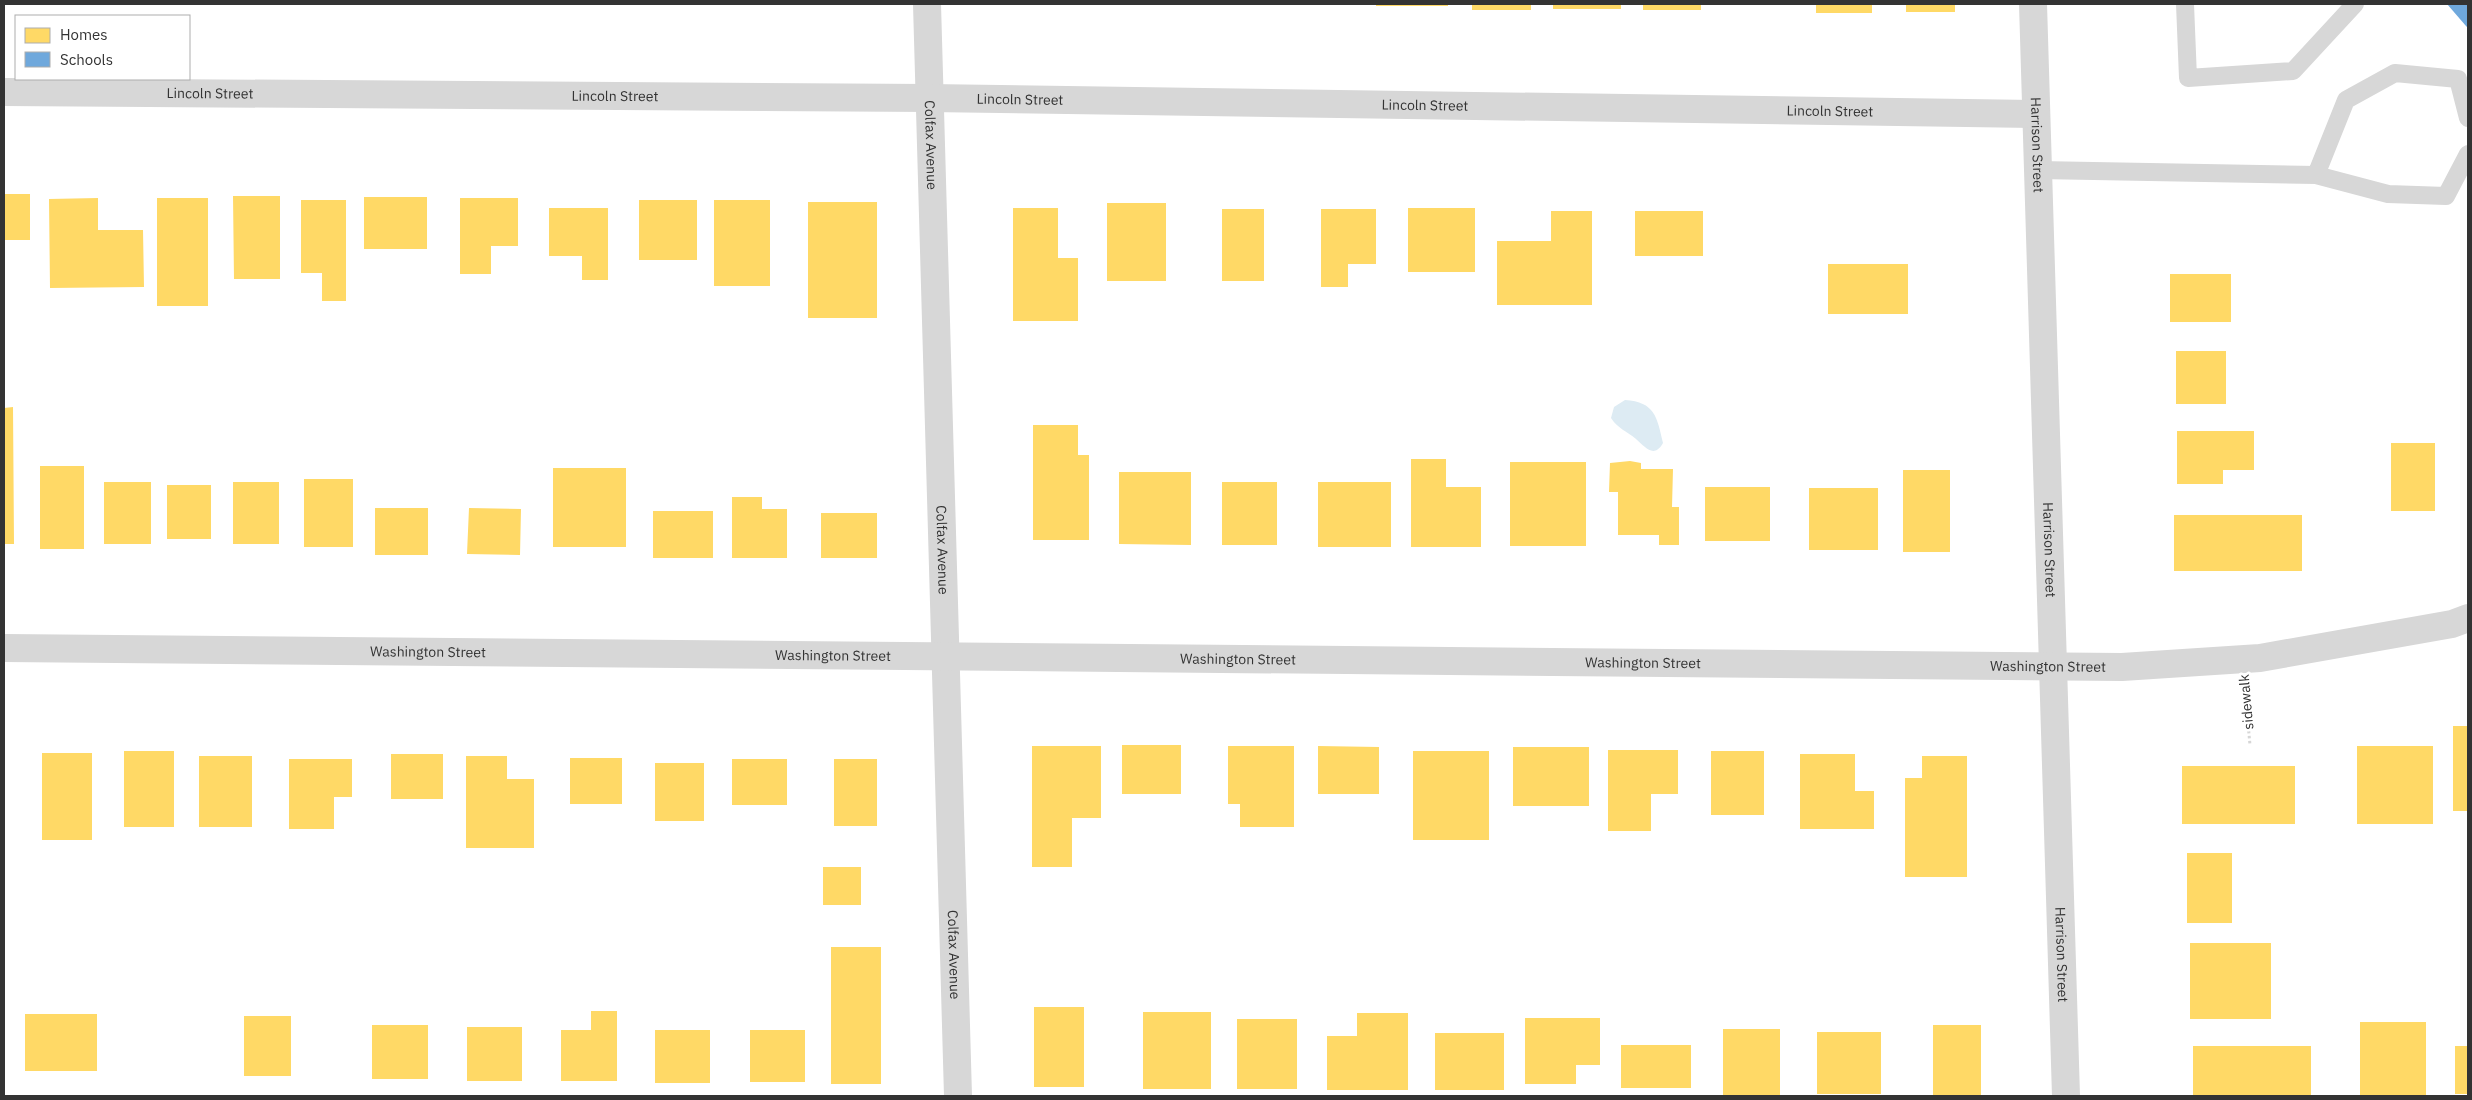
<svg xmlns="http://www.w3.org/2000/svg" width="2472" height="1100" font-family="'IBM Plex Sans',sans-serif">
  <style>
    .water { fill: #ddebf3 }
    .homes { fill: #ffd966 }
    .schools { fill: #6fa8dc }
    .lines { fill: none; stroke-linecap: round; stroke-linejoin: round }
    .path { stroke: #d6d6d6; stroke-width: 3; stroke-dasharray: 2.5 2.5; stroke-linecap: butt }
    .service { stroke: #d7d7d7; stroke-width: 18 }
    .minor { stroke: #d7d7d7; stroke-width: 28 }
    .labels { text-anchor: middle; stroke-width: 5; stroke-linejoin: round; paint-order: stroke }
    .street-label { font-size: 14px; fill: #333; stroke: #fff }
  </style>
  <rect width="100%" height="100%" fill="#fff"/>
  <!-- water -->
  <path class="water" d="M1625 400C1655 402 1657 417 1663 443 1654 459 1645 447 1636 439 1627 431 1618 429 1611 418L1614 407Z"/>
  <!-- homes -->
  <path class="homes" d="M1376 4H1448V6H1376Z
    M1472 4H1531V10H1472Z
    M1553 4H1621V9H1553Z
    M1643 4H1701V10H1643Z
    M1816 4H1872V13H1816Z
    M1906 4H1955V12H1906Z
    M4 194H30V240H4Z
    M233 196H280V279H234Z
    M364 197H427V249H364Z
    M98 198V230H143L144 287 50 288 49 199Z
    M157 198H208V306H157Z
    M460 198H518V246H491V274H460Z
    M301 200H346V301H322V273H301Z
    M639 200H697V260H639Z
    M714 200H770V286H714Z
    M808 202H877V318H808Z
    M1107 203H1166V281H1107Z
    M549 208H608V280H582V256H549Z
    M1013 208H1058V258H1078V321H1013Z
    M1408 208H1475V272H1408Z
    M1222 209H1264V281H1222Z
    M1321 209H1376V264H1348V287H1321Z
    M1551 211H1592V305H1497V241H1551Z
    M1635 211H1703V256H1635Z
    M1828 264H1908V314H1828Z
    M2170 274H2231V322H2170Z
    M2176 351H2226V404H2176Z
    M13 407 14 544H4V408Z
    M1033 425H1078V455H1089V540H1033Z
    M2177 431H2254V470H2223V484H2177Z
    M2391 443H2435V511H2391Z
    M1411 459H1446V487H1481V547H1411Z
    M1630 461 1641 463V469H1673L1672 507H1679V545H1659V535H1618V492H1609L1610 463Z
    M1510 462H1586V546H1510Z
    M40 466H84V549H40Z
    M553 468H626V547H553Z
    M1903 470H1950V552H1903Z
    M1119 472H1191V545L1119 544Z
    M304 479H353V547H304Z
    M104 482H151V544H104Z
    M233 482H279V544H233Z
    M1222 482H1277V545H1222Z
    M1318 482H1391V547H1318Z
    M167 485H211V539H167Z
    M1705 487H1770V541H1705Z
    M1809 488H1878V550H1809Z
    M732 497H762V509H787V558H732Z
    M375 508H428V555H375Z
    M469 508 521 509 520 555 467 554Z
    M653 511H713V558H653Z
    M821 513H877V558H821Z
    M2174 515H2302V571H2174Z
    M2453 726H2468V811H2453Z
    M1122 745H1181V794H1122Z
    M1032 746H1101V818H1072V867H1032Z
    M1228 746H1294V827H1240V804H1228Z
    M1318 746 1379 747V794H1318Z
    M2357 746H2433V824H2357Z
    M1513 747H1589V806H1513Z
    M1608 750H1678V794H1651V831H1608Z
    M124 751H174V827H124Z
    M1413 751H1489V840H1413Z
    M1711 751H1764V815H1711Z
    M42 753H92V840H42Z
    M391 754H443V799H391Z
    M1800 754H1855V791H1874V829H1800Z
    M199 756H252V827H199Z
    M466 756H507V779H534V848H466Z
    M1922 756H1967V877H1905V778H1922Z
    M570 758H622V804H570Z
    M289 759H352V797H334V829H289Z
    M732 759H787V805H732Z
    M834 759H877V826H834Z
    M655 763H704V821H655Z
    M2182 766H2295V824H2182Z
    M2187 853H2232V923H2187Z
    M823 867H861V905H823Z
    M2190 943H2271V1019H2190Z
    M831 947H881V1084H831Z
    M1034 1007H1084V1087H1034Z
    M591 1011H617V1081H561V1030H591Z
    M1143 1012H1211V1089H1143Z
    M1357 1013H1408V1090H1327V1036H1357Z
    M25 1014H97V1071H25Z
    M244 1016H291V1076H244Z
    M1525 1018H1600V1065H1576V1084H1525Z
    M1237 1019H1297V1089H1237Z
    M2360 1022H2426V1096H2360Z
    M372 1025H428V1079H372Z
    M1933 1025H1981V1095H1933Z
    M467 1027H522V1081H467Z
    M1723 1029H1780V1096H1723Z
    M655 1030H710V1083H655Z
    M750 1030H805V1082H750Z
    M1817 1032H1881V1094H1817Z
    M1435 1033H1504V1090H1435Z
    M1621 1045H1691V1088H1621Z
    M2193 1046H2311V1096H2193Z
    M2455 1046H2468V1094H2455Z"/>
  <!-- schools -->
  <path class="schools" d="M2447 4H2468V28L2466 26Z"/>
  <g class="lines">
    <!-- path -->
    <path class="path" d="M2245 691 2250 745"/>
    <!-- service -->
    <path class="service" d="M2185 4 2188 78 2293 71 2355 4
      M2038 170 2316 175 2388 194 2446 196 2468 154
      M2316 175 2346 100 2395 73 2458 79 2468 118"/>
    <!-- minor -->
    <g class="minor">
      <path id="s1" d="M927 4 958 1096"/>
      <path id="s2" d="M2033 4 2066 1096"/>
      <path id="s3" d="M4 92 929 98 2036 114"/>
      <path id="s4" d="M4 648 2122 667 2260 658 2452 624 2468 618"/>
    </g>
  </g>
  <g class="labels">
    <!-- street labels -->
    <g class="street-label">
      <text dy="5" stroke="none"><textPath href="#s3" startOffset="206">Lincoln Street</textPath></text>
      <text dy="5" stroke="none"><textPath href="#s3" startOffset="611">Lincoln Street</textPath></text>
      <text dy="5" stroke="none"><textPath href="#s3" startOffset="1016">Lincoln Street</textPath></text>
      <text dy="5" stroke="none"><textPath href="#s3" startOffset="1421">Lincoln Street</textPath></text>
      <text dy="5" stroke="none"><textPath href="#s3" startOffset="1826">Lincoln Street</textPath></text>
      <text dy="5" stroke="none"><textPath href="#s1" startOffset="141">Colfax Avenue</textPath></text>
      <text dy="5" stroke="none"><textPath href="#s2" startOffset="141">Harrison Street</textPath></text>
      <text dy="5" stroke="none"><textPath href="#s1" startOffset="546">Colfax Avenue</textPath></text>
      <text dy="5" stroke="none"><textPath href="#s2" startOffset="546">Harrison Street</textPath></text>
      <text dy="5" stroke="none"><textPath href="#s4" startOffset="424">Washington Street</textPath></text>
      <text dy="5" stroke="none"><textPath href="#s4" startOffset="829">Washington Street</textPath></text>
      <text dy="5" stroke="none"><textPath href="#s4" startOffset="1234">Washington Street</textPath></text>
      <text dy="5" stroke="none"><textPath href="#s4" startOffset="1639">Washington Street</textPath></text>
      <text dy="5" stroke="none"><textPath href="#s4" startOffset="2044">Washington Street</textPath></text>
      <text transform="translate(2246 702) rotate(-95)" y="5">sidewalk</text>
      <text dy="5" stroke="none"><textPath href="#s1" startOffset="951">Colfax Avenue</textPath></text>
      <text dy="5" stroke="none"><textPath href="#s2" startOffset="951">Harrison Street</textPath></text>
    </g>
  </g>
  <!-- border -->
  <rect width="2472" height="1100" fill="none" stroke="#333333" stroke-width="10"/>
  <!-- legend -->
  <rect x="15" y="15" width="175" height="65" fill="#ffffff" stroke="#adadad"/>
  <rect x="25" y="28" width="25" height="15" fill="#ffd966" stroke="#adadad"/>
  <text x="60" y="40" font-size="15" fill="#333333">Homes</text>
  <rect x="25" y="52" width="25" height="15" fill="#6fa8dc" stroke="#adadad"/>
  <text x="60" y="65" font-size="15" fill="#333333">Schools</text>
</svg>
